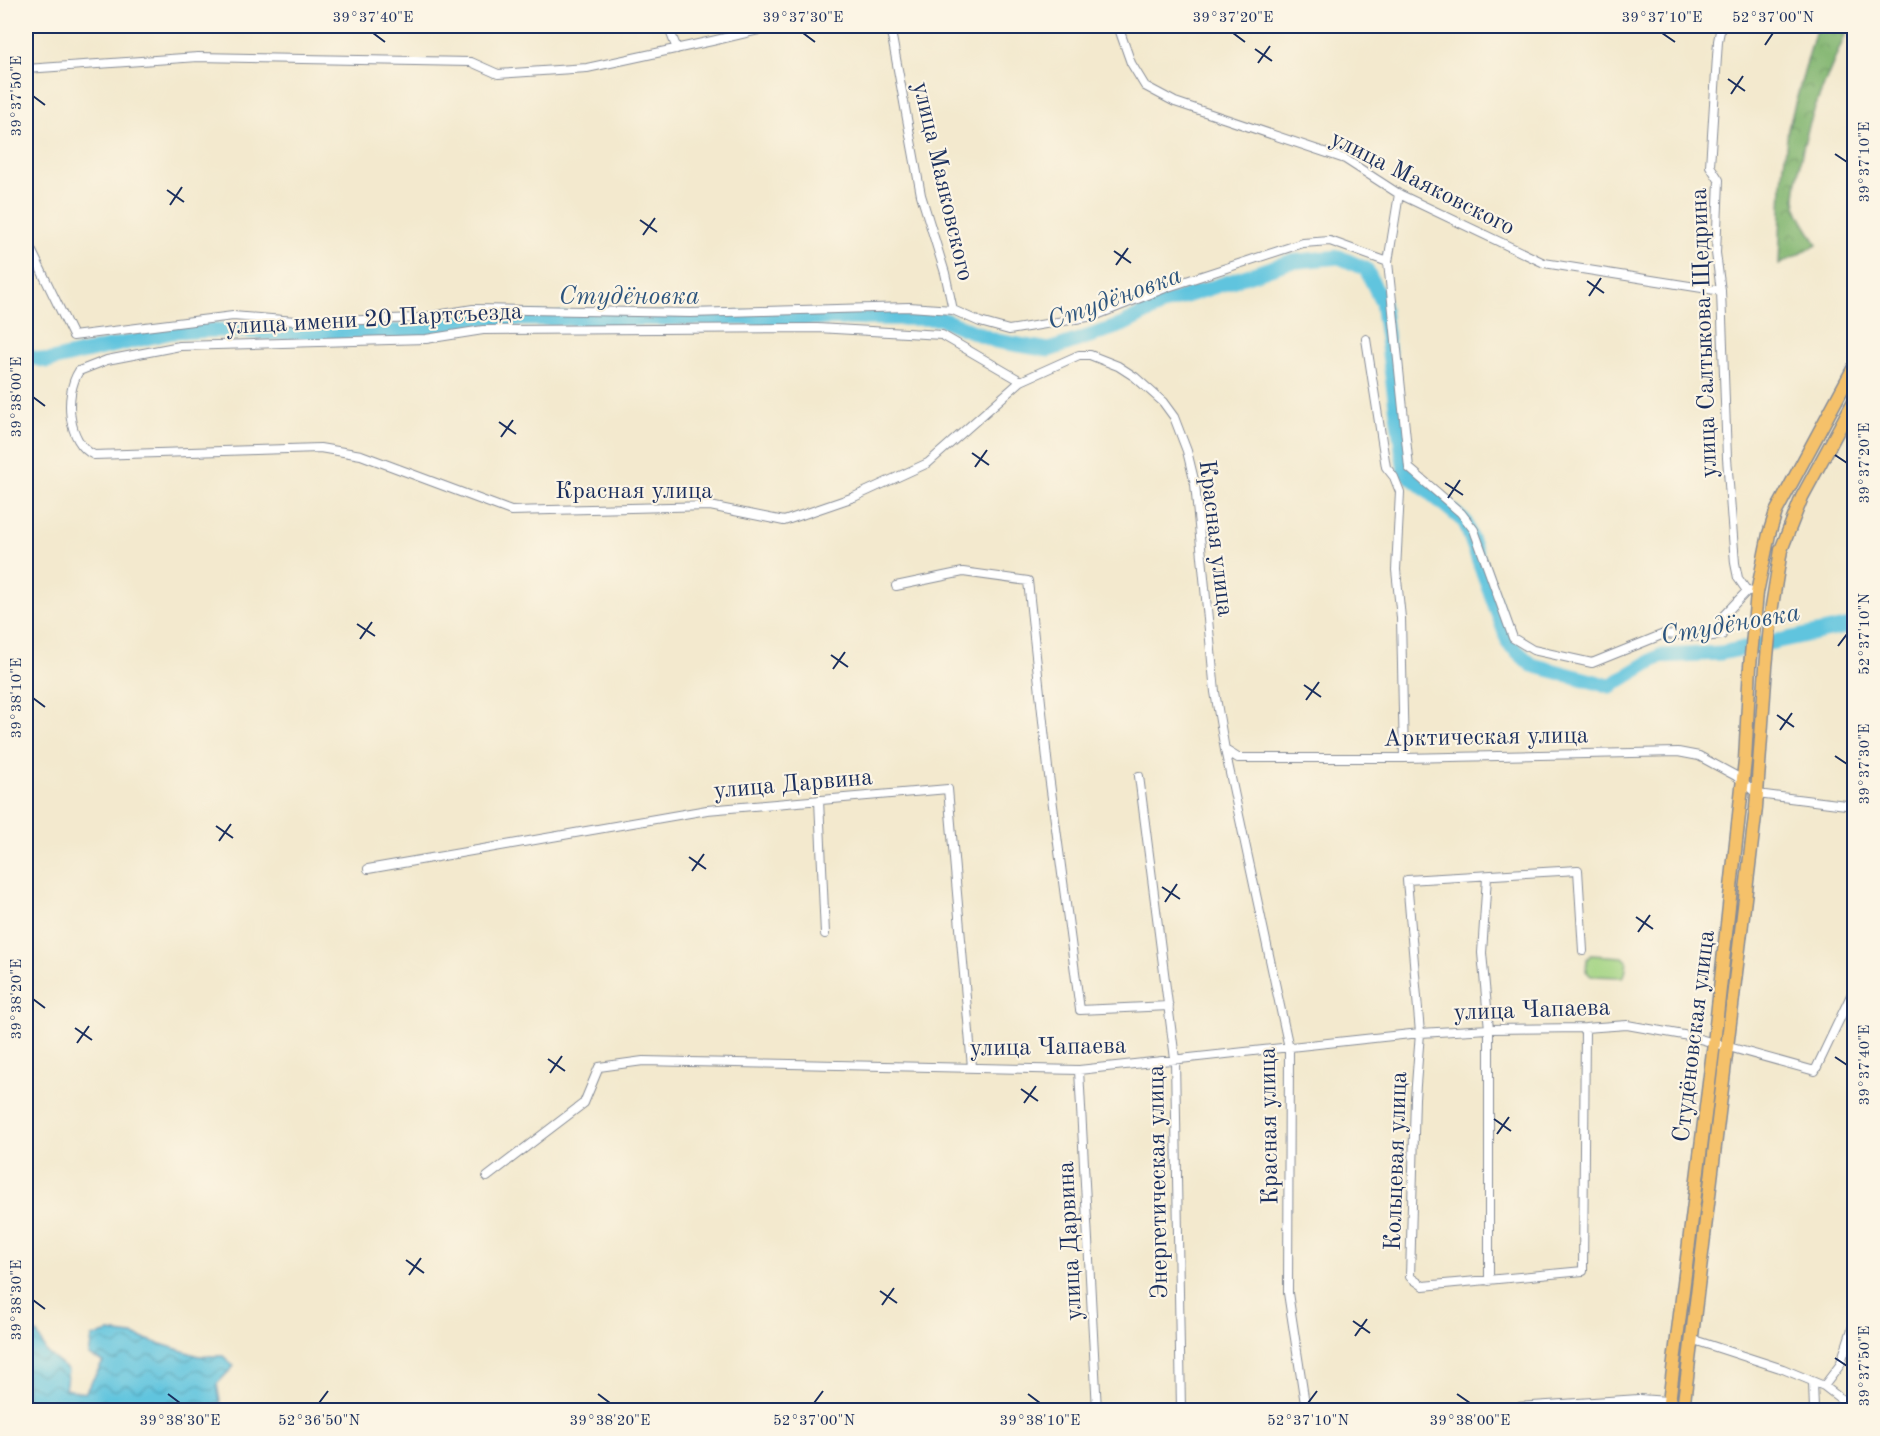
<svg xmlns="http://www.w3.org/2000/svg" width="1880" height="1436" font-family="'Old Standard TT',serif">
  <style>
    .forest { fill: url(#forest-crowns); stroke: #4e7267; stroke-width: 1.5 }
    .park { fill: #a2d382; stroke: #5e8170; stroke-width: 1.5 }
    .water { fill: url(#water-waves); stroke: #3e7a9e; stroke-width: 1.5 }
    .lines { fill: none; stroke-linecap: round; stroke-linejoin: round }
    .river { stroke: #60c4de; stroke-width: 15 }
    .minor-casing { stroke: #878c96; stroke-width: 10 }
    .primary-casing { stroke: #878c96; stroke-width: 15 }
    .minor { stroke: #fff; stroke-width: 8 }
    .primary { stroke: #f5c16b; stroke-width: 12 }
    .ticks { fill: none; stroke: #1b2f5e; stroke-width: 2 }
    .labels { text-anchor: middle; stroke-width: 4.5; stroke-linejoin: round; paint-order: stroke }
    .street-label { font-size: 24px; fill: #1b2f5e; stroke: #fcf5e5 }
    .water-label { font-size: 26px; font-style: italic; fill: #2c547e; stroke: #fcf5e5 }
    .neatline { fill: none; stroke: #1b2f5e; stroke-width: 2 }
    .ticks-label { font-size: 15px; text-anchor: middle; fill: #1b2f5e }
  </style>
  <defs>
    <pattern id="forest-crowns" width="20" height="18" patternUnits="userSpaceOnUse" patternTransform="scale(1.5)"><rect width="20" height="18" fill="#81b570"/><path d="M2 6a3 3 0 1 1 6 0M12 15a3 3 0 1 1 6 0" fill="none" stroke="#69945f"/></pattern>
    <pattern id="water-waves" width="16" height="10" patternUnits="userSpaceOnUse" patternTransform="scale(1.5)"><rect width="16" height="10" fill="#60c4de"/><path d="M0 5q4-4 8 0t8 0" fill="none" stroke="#4ea0b7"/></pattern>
  </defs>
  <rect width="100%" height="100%" fill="#fcf5e5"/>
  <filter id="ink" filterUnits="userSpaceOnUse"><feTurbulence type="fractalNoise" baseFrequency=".0167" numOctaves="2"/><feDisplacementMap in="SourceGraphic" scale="12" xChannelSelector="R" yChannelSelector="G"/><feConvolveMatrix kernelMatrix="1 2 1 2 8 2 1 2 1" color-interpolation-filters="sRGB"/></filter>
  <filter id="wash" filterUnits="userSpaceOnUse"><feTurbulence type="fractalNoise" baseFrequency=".008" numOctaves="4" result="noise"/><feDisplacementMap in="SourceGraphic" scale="24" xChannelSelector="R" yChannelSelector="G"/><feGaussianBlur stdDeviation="1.35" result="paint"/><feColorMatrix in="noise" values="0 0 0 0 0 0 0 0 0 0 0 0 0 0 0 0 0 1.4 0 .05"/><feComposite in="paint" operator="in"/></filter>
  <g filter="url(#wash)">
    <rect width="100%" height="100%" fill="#f3e9ce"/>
    <!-- forest -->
    <path class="forest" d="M1817 26H1854V29L1849 27 1847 31C1827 78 1804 125 1798 176 1797 183 1795 192 1795 199 1797 216 1810 230 1817 245L1779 265 1782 183 1788 129Z"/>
    <!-- park -->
    <path class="park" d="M1591 955 1623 957 1627 961 1625 974 1622 977 1591 976 1586 971 1587 959Z"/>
    <!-- water -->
    <path class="water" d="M110 1332 132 1335 199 1356H223L234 1366 217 1384 221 1407 214 1410H26V1334L37 1333 46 1352 68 1370 65 1389 85 1393 103 1362 89 1355 92 1337Z"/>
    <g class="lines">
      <!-- river -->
      <path class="river" d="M26 356 47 361 172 332 215 330 271 333 427 331 471 319 939 318 996 341 1049 350 1122 325 1165 303 1289 262 1339 257 1366 269 1382 302 1405 472 1465 522 1509 644 1532 665 1610 686 1660 656 1721 653 1854 625"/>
    </g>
  </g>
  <g filter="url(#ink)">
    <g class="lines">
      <!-- minor casing -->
      <g class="minor-casing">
        <path id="minor" d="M668 26 677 49
          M890 26 921 195 945 273 953 310
          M1118 26 1131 63 1145 86 1175 102 1345 159 1399 194 1544 263 1721 291
          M1721 26 1718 41 1710 166 1719 180 1716 253 1721 291 1727 458 1735 563 1738 578 1747 591H1749
          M26 69 198 57 471 62 498 74 587 68 712 41 776 26
          M26 239 73 336 233 316 308 322 418 318 473 309 690 313 909 307 953 310 980 322 1009 330 1094 316 1168 287 1303 243 1330 241 1388 262 1409 468 1461 513 1474 530 1513 638 1533 650 1592 663 1664 634 1703 637 1722 635 1724 615 1747 591
          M1388 262 1399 194
          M1366 339 1386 467 1394 477 1400 492 1396 570 1401 618 1404 758
          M1021 381 942 335 817 328 483 330 426 339 180 346 107 360 79 371C64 394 67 443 94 455L320 448 361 455 511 511 710 506 784 521 854 497 928 463 1021 381 1079 355H1090L1118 366 1135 377 1163 402 1174 417 1187 451 1195 484 1215 692 1225 750 1289 1048 1288 1293 1306 1410
          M896 586 963 572 1028 581 1048 768 1080 1010 1169 1006
          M1225 750 1238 758H1404L1678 752 1699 756 1736 776 1757 794 1854 806
          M1139 776 1175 1059 1181 1410
          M819 800 825 934
          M368 869 707 810 948 789 972 1067
          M1487 877 1482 953 1489 1029V1281
          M1583 951 1578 870 1407 880 1420 1033 1415 1098 1410 1277 1423 1286 1583 1271 1585 1028
          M1079 1070 1097 1410
          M487 1177 584 1103 599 1067 643 1061 1079 1070 1420 1033 1489 1029 1585 1028 1627 1025 1689 1036 1815 1071 1854 989
          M1691 1339 1783 1369 1824 1386 1854 1409
          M1813 1382 1814 1410
          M1824 1386 1840 1365 1854 1323
          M1470 1410 1639 1399 1668 1401"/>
      </g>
      <!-- primary casing -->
      <g class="primary-casing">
        <path id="primary" d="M1668 1410 1714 1043 1745 760 1750 666 1757 593 1769 534 1776 512 1854 367
          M1683 1410 1756 808 1766 667 1772 606 1781 550 1802 497 1854 401"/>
      </g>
      <!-- minor -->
      <use href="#minor" class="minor"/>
      <!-- primary -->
      <use href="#primary" class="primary"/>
    </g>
  </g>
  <!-- ticks -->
  <path class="ticks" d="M373 33 385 42M803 33 815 42M1233 33 1245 42M1662 33 1675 42M1765 45 1773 33M1255 49 1272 61M1258 63 1270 46M1728 79 1745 91M1731 94 1743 76M33 96 45 105M1835 154 1847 162M167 190 184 202M170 205 182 187M640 220 657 232M643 235 655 218M1114 251 1131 263M1116 265 1128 248M1587 281 1604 293M1589 296 1601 278M33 397 45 406M499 422 516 434M501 437 513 420M972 453 989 465M1835 455 1847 463M975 467 987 450M1445 483 1463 495M1448 498 1460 480M357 624 375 636M360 639 372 622M1838 646 1847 634M831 655 848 667M833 669 845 652M1304 685 1321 697M33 698 45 707M1306 700 1319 682M1777 715 1794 727M1780 730 1792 713M1835 756 1847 764M216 826 233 838M219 841 231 824M689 857 706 869M692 871 704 854M1162 887 1180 899M1165 902 1177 884M1636 917 1653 929M1638 932 1650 915M33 999 45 1008M75 1028 92 1040M77 1043 89 1026M1835 1057 1847 1065M548 1059 565 1071M550 1073 562 1056M1021 1089 1038 1101M1024 1103 1036 1086M1494 1119 1511 1131M1497 1134 1509 1117M406 1260 424 1273M409 1275 421 1258M880 1291 897 1303M33 1300 45 1309M882 1305 894 1288M1353 1321 1370 1333M1355 1336 1367 1319M1835 1358 1847 1366M168 1394 180 1403M598 1394 610 1403M1028 1394 1040 1403M1457 1394 1470 1403M319 1403 328 1391M814 1403 823 1391M1308 1403 1317 1391"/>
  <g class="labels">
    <!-- street labels -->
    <g class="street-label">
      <text transform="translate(944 181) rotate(77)" y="8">улица Маяковского</text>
      <text transform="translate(1423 182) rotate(27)" y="8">улица Маяковского</text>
      <text transform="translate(374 318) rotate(-3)" y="8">улица имени 20 Партсъезда</text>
      <text transform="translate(1703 333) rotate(-92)" y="8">улица Салтыкова-Щедрина</text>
      <text x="634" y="498">Красная улица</text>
      <text transform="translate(1217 538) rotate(83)" y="8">Красная улица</text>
      <text transform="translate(1486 736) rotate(-1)" y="8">Арктическая улица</text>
      <text transform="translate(793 783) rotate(-5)" y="8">улица Дарвина</text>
      <text transform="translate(1532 1009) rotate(-2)" y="8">улица Чапаева</text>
      <text transform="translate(1693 1036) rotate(-83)" y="8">Студёновская улица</text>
      <text transform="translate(1048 1046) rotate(-1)" y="8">улица Чапаева</text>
      <text transform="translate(1268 1126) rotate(-91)" y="8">Красная улица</text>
      <text transform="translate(1395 1161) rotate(-88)" y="8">Кольцевая улица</text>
      <text transform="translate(1157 1182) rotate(-91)" y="8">Энергетическая улица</text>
      <text transform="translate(1069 1241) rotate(-93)" y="8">улица Дарвина</text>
    </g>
    <!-- water labels -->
    <g class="water-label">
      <text x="629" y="304">Студёновка</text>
      <text transform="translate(1114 297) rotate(-20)" y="9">Студёновка</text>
      <text transform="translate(1730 623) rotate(-10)" y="9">Студёновка</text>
    </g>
  </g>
  <!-- margin -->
  <rect width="1880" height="1436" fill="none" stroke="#fcf5e5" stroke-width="66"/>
  <rect x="33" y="33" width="1814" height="1370" class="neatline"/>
  <g class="ticks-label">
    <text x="373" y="22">39°37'40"E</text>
    <text x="803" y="22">39°37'30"E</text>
    <text x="1233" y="22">39°37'20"E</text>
    <text x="1662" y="22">39°37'10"E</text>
    <text x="1773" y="22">52°37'00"N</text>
    <text transform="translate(16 96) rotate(-90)" y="5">39°37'50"E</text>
    <text transform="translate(1864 162) rotate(-90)" y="5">39°37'10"E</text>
    <text transform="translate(16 397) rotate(-90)" y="5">39°38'00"E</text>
    <text transform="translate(1864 463) rotate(-90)" y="5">39°37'20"E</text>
    <text transform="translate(1864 634) rotate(-90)" y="5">52°37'10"N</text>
    <text transform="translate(16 698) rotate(-90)" y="5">39°38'10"E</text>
    <text transform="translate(1864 764) rotate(-90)" y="5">39°37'30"E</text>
    <text transform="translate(16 999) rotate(-90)" y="5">39°38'20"E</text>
    <text transform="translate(1864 1065) rotate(-90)" y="5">39°37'40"E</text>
    <text transform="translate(16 1300) rotate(-90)" y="5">39°38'30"E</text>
    <text transform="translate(1864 1366) rotate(-90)" y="5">39°37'50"E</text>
    <text x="180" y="1425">39°38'30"E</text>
    <text x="319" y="1425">52°36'50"N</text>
    <text x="610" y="1425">39°38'20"E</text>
    <text x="814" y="1425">52°37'00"N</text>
    <text x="1040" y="1425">39°38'10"E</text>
    <text x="1308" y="1425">52°37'10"N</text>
    <text x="1470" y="1425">39°38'00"E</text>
  </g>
</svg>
